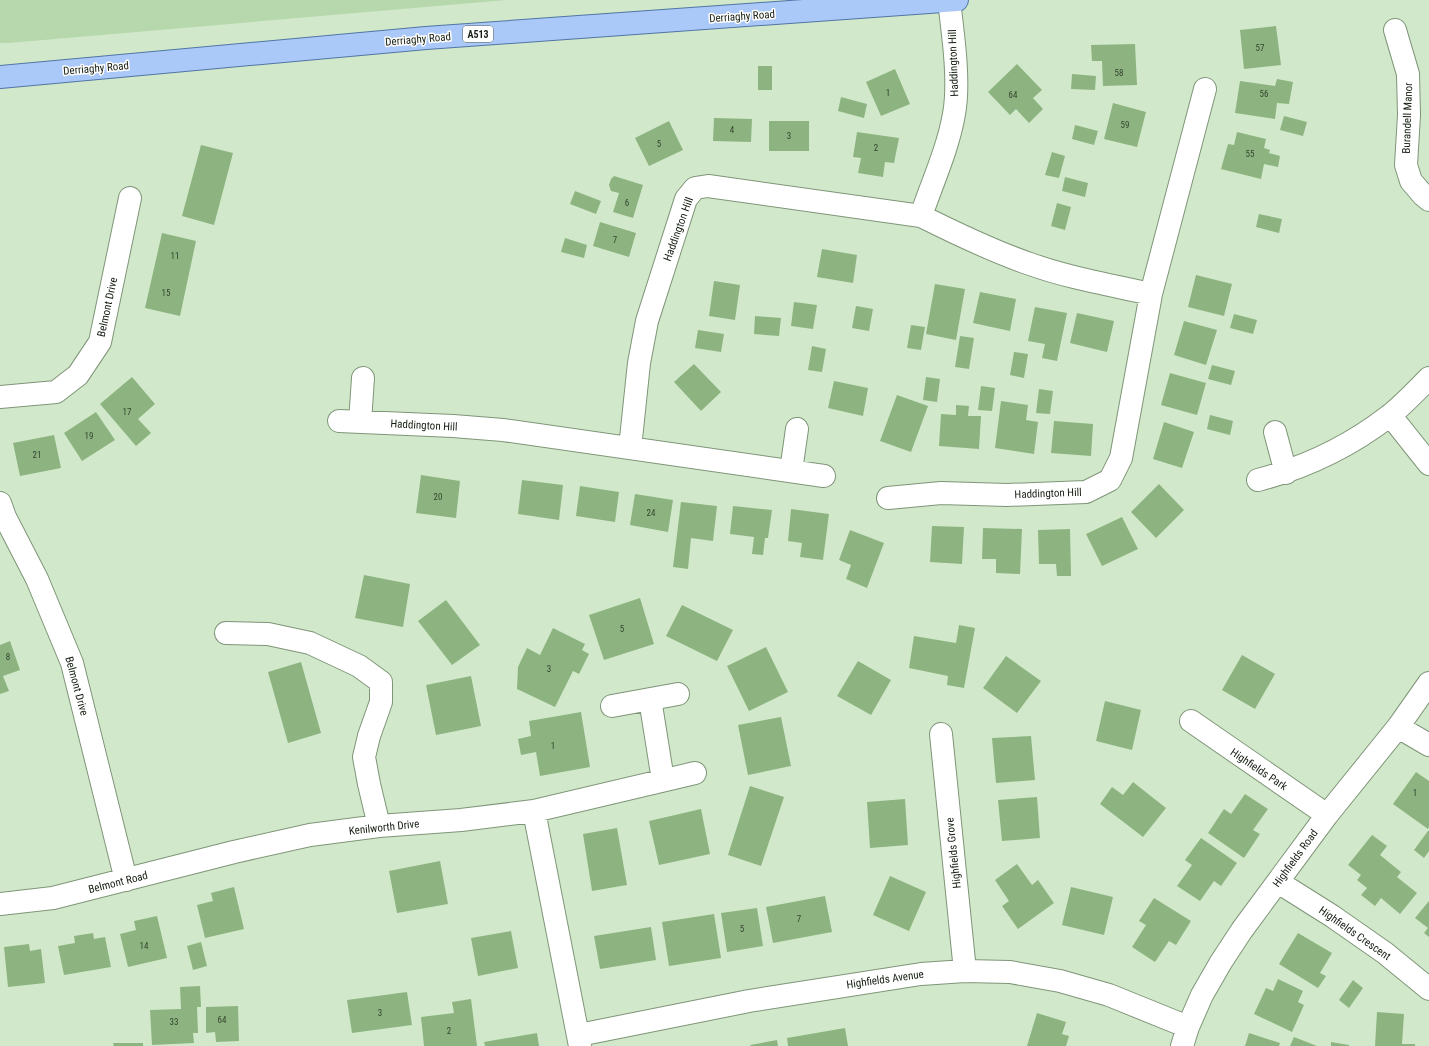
<svg xmlns="http://www.w3.org/2000/svg" width="1429" height="1046" font-family="'Roboto Condensed',sans-serif">
  <style>
    .green { fill: #b7d8ad }
    .building { fill: #8db480 }
    .lines { fill: none; stroke-linecap: round; stroke-linejoin: round }
    .minor-casing { stroke: #7f9578; stroke-width: 24 }
    .major-casing { stroke: #5175a4; stroke-width: 24 }
    .minor { stroke: #fff; stroke-width: 22 }
    .major { stroke: #aac8f8; stroke-width: 22 }
    .labels { text-anchor: middle; stroke-width: 3; stroke-linejoin: round; paint-order: stroke }
    .number-label { font-size: 9px; fill: #33442e }
    .shield { fill: #fff; stroke: #5b6259; stroke-width: 1 }
    .shield-label { font-size: 10px; font-weight: bold; fill: #151e12 }
    .street-label { font-size: 11px; fill: #151e12; stroke: #fff }
  </style>
  <rect width="100%" height="100%" fill="#d1e9ca"/>
  <!-- green -->
  <path class="green" d="M0 0H507L9 43H0Z"/>
  <!-- building -->
  <path class="building" d="M1276 26 1281 65 1244 69 1240 30Z
    M1135 44 1137 85 1103 86 1102 61H1092L1091 45Z
    M1017 64 1042 90 1033 98 1043 109 1029 123 1016 109 1010 115 988 92Z
    M758 66H772V90H758Z
    M895 69 910 104 881 116 866 82Z
    M1072 74 1096 76 1095 90 1071 89Z
    M1277 79 1293 82 1289 104 1277 103 1275 119 1235 113 1240 81 1275 86Z
    M841 97 867 104 864 118 838 111Z
    M1113 103 1146 112 1137 147 1104 139Z
    M1284 116 1307 122 1303 136 1280 130Z
    M714 118 752 119 751 142 713 141Z
    M669 121 683 150 649 166 635 138Z
    M769 121H809V151H769Z
    M1075 125 1098 131 1094 145 1072 139Z
    M857 132 899 138 894 163 885 162 883 177 858 173 861 158 853 157Z
    M1237 132 1266 139 1264 148 1270 150 1269 153 1280 156 1278 167 1264 164 1261 179 1221 169 1228 144 1234 145Z
    M201 145 233 153 214 225 182 216Z
    M1052 152 1065 156 1059 178 1045 175Z
    M614 176 643 185 633 218 613 212 619 193 611 191 609 185 611 179Z
    M1065 177 1088 183 1085 197 1062 191Z
    M575 191 601 201 596 214 570 204Z
    M1057 203 1071 207 1065 230 1051 226Z
    M1259 214 1282 219 1279 233 1256 227Z
    M600 222 636 233 629 257 593 246Z
    M162 233 196 241 180 316 145 308Z
    M565 238 587 245 584 258 561 252Z
    M822 249 857 255 853 283 817 277Z
    M1196 275 1232 284 1224 316 1188 307Z
    M714 281 740 285 735 320 709 316Z
    M935 284 965 289 956 340 926 334Z
    M980 292 1016 299 1010 331 973 323Z
    M794 302 817 305 813 329 791 326Z
    M856 306 873 309 869 331 852 328Z
    M1035 307 1067 313 1057 361 1042 358 1045 344 1028 341Z
    M1077 313 1114 321 1107 352 1070 343Z
    M1234 314 1257 320 1253 334 1230 328Z
    M755 316 781 318 779 336 754 334Z
    M1184 321 1217 330 1206 365 1174 355Z
    M911 325 925 327 921 350 907 348Z
    M698 330 724 334 721 352 695 348Z
    M960 336 974 338 969 369 955 367Z
    M812 346 826 349 822 372 808 370Z
    M1014 352 1028 354 1024 378 1010 375Z
    M694 364 721 392 701 411 674 382Z
    M1212 365 1235 371 1231 385 1208 379Z
    M1170 373 1206 383 1197 415 1161 405Z
    M132 377 155 404 138 419 151 433 136 446 100 404Z
    M926 377 940 379 937 402 923 400Z
    M834 381 868 388 863 416 828 408Z
    M981 386 995 388 992 411 978 410Z
    M1039 389 1053 391 1050 414 1036 413Z
    M897 395 928 406 911 452 880 441Z
    M1001 401 1028 405 1026 420 1038 422 1034 454 995 448Z
    M956 405 969 406 968 416H981L979 449 939 446 941 414 956 415Z
    M96 412 115 440 82 461 64 433Z
    M1210 415 1233 421 1230 435 1207 429Z
    M1054 421 1093 424 1091 456 1051 453Z
    M1164 422 1194 432 1182 468 1153 459Z
    M54 435 61 468 20 476 13 443Z
    M421 475 460 481 456 518 416 513Z
    M522 480 563 485 559 520 518 514Z
    M1159 484 1184 510 1156 538 1131 512Z
    M580 486 619 492 615 522 576 516Z
    M635 494 673 500 668 532 630 525Z
    M681 502 717 506 713 541 691 538 688 569 673 567Z
    M733 506 772 510 768 538H765L763 555 752 554 754 537 730 534Z
    M791 509 829 514 823 560 800 557 802 543 788 541Z
    M1122 517 1138 549 1102 566 1086 534Z
    M932 526 964 527 962 564 930 562Z
    M983 528 1022 529 1020 574 996 573V559H982Z
    M1070 529 1071 576H1057L1056 564H1039L1038 530Z
    M850 530 884 543 867 588 846 579 851 565 839 560Z
    M364 575 410 584 403 627 355 618Z
    M640 598 654 644 604 660 589 615Z
    M446 600 480 645 452 665 418 621Z
    M682 605 733 630 717 661 666 636Z
    M959 625 975 628 964 688 947 685 948 676 909 668 914 636 956 643Z
    M553 628 585 644 582 650 589 654 579 674 573 671 555 707 517 689 518 667 527 648 540 655Z
    M10 641 20 670 3 676 9 691 0 694V645Z
    M766 647 788 692 749 711 727 666Z
    M1242 655 1275 674 1255 709 1222 690Z
    M1006 656 1041 681 1017 713 983 688Z
    M858 661 891 680 871 715 837 696Z
    M301 662 321 733 288 743 268 672Z
    M471 676 481 726 436 735 426 685Z
    M1105 701 1141 710 1132 750 1096 741Z
    M581 712 590 767 540 776 536 752 521 755 518 739 531 736 529 721Z
    M781 717 791 766 748 775 738 725Z
    M1031 736 1035 780 996 783 992 738Z
    M1416 772 1429 781V827L1428 829 1393 804Z
    M1133 782 1166 808 1143 837 1100 804 1112 787 1123 795Z
    M750 786 784 797 761 866 728 855Z
    M1245 794 1268 809 1253 830 1260 834 1244 858 1208 833 1224 809 1231 814Z
    M1037 797 1040 838 1002 841 998 800Z
    M905 799 908 845 870 848 867 802Z
    M701 809 710 854 659 865 649 821Z
    M617 828 627 885 592 891 583 834Z
    M1428 831H1429V851L1424 858 1414 850Z
    M1372 835 1387 846 1380 855 1401 872 1397 877 1417 893 1400 914 1381 898 1375 906 1361 895 1367 888 1357 880 1361 875 1348 865Z
    M1201 838 1237 863 1221 886 1214 881 1200 901 1177 886 1192 865 1185 860Z
    M440 861 448 904 397 913 389 871Z
    M1017 864 1032 885 1038 880 1054 903 1018 929 1002 906 1009 901 995 880Z
    M890 876 926 892 909 931 873 915Z
    M234 887 244 929 205 938 197 905 213 901 211 893Z
    M1071 887 1113 897 1104 935 1062 925Z
    M825 896 832 932 773 943 766 907Z
    M1154 898 1191 921 1176 945 1169 941 1155 962 1132 947 1146 925 1139 921Z
    M1429 901V937L1424 933 1428 928 1415 918Z
    M757 908 763 946 727 952 721 913Z
    M714 914 721 958 669 966 662 922Z
    M157 916 167 958 128 967 120 934 136 930 134 921Z
    M651 927 656 960 600 969 594 936Z
    M511 931 518 968 478 976 471 938Z
    M93 933 94 939 105 937 111 967 64 975 58 946 75 943 74 936Z
    M1298 933 1332 953 1320 973 1326 976 1318 988 1279 964Z
    M201 942 207 966 193 970 187 946Z
    M29 944 30 951 41 949 45 983 8 987 4 947Z
    M1278 979 1303 991 1298 1002 1304 1005 1292 1032 1254 1014 1266 988 1273 991Z
    M1353 980 1363 988 1349 1008 1339 1000Z
    M200 986 201 1007H197L198 1033H193L194 1043 152 1045 150 1010 181 1009 180 987Z
    M407 992 412 1025 352 1033 347 1000Z
    M471 999 477 1046H424L421 1017 454 1013 452 1002Z
    M238 1006 239 1041 216 1042 215 1032 206 1033V1007Z
    M1377 1012 1404 1014 1402 1044H1415V1046H1375Z
    M1037 1013 1066 1022 1062 1034 1069 1036 1066 1046H1027Z
    M845 1028 848 1046H788L787 1038Z
    M537 1033 539 1046H485L484 1042Z
    M1249 1033 1280 1043 1279 1046H1245Z
    M1294 1037 1317 1046H1290Z
    M777 1040 778 1046H751L750 1045Z
    M1331 1042 1349 1045V1046H1331Z
    M113 1043H143V1046H114Z"/>
  <g class="lines">
    <!-- minor casing -->
    <g class="minor-casing">
      <path id="minor" d="M1395 30 1408 74 1409 115 1406 165 1411 181 1423 195 1429 200
        M921 216C957 234 992 251 1030 264 1069 278 1111 285 1151 294
        M0 397 56 392 78 375 100 342 130 198
        M1390 415 1429 464
        M339 421 453 426 503 430 824 476
        M360 422 363 378
        M1275 432 1286 473
        M630 448 639 363 647 321 686 199 695 188 708 186 921 216C932 183 948 149 954 114 960 82 953 34 949 1
        M791 471 797 429
        M1258 480C1307 467 1349 447 1389 416 1403 405 1416 391 1429 378
        M888 498 941 493 1007 495 1086 492 1110 480 1121 458 1151 294 1205 89
        M0 503 5 517 37 579 72 663 126 880
        M226 633 268 634 310 643 359 666 381 682V702L369 736 364 757 369 784 379 826
        M650 699 663 780
        M612 706 678 694
        M1191 721 1327 815
        M1398 727 1429 745
        M941 734 965 971
        M534 811 580 1046
        M1278 882 1332 916 1385 953 1429 989
        M0 904 53 898 234 852 310 835 379 826 461 820 534 811 695 773
        M579 1035 749 1001 921 974 965 971 1010 972 1060 981 1109 995 1188 1027
        M1182 1046 1188 1027 1202 995 1221 962 1242 930 1327 815 1398 727 1429 683"/>
    </g>
    <!-- major casing -->
    <g class="major-casing">
      <path id="major" d="M0 77 426 38 957 0"/>
    </g>
    <!-- minor -->
    <use href="#minor" class="minor"/>
    <!-- major -->
    <use href="#major" class="major"/>
  </g>
  <g class="labels">
    <!-- number labels -->
    <g class="number-label">
      <text x="1260" y="51">57</text>
      <text x="1119" y="76">58</text>
      <text x="888" y="96">1</text>
      <text x="1264" y="97">56</text>
      <text x="1013" y="98">64</text>
      <text x="1125" y="128">59</text>
      <text x="732" y="133">4</text>
      <text x="789" y="139">3</text>
      <text x="659" y="147">5</text>
      <text x="876" y="151">2</text>
      <text x="1250" y="157">55</text>
      <text x="627" y="206">6</text>
      <text x="615" y="243">7</text>
      <text x="175" y="259">11</text>
      <text x="166" y="296">15</text>
      <text x="127" y="415">17</text>
      <text x="89" y="439">19</text>
      <text x="37" y="458">21</text>
      <text x="438" y="500">20</text>
      <text x="651" y="516">24</text>
      <text x="622" y="632">5</text>
      <text x="8" y="660">8</text>
      <text x="549" y="672">3</text>
      <text x="553" y="749">1</text>
      <text x="1415" y="796">1</text>
      <text x="799" y="922">7</text>
      <text x="742" y="932">5</text>
      <text x="144" y="949">14</text>
      <text x="380" y="1016">3</text>
      <text x="222" y="1023">64</text>
      <text x="174" y="1025">33</text>
      <text x="449" y="1034">2</text>
    </g>
    <!-- shield labels -->
    <rect class="shield" x="463" y="26" width="30" height="16" rx="3"/>
    <g class="shield-label">
      <text x="478" y="38">A513</text>
    </g>
    <!-- street labels -->
    <g class="street-label">
      <text transform="translate(742 16) rotate(-4)" y="4">Derriaghy Road</text>
      <text transform="translate(418 39) rotate(-5)" y="4">Derriaghy Road</text>
      <text transform="translate(953 63) rotate(-92)" y="4">Haddington Hill</text>
      <text transform="translate(96 68) rotate(-5)" y="4">Derriaghy Road</text>
      <text transform="translate(1407 118) rotate(-88)" y="4">Burandell Manor</text>
      <text transform="translate(678 229) rotate(-70)" y="4">Haddington Hill</text>
      <text transform="translate(107 307) rotate(-78)" y="4">Belmont Drive</text>
      <text transform="translate(424 425) rotate(3)" y="4">Haddington Hill</text>
      <text transform="translate(1048 493) rotate(-2)" y="4">Haddington Hill</text>
      <text transform="translate(77 686) rotate(75)" y="4">Belmont Drive</text>
      <text transform="translate(1259 769) rotate(34)" y="4">Highfields Park</text>
      <text transform="translate(384 827) rotate(-6)" y="4">Kenilworth Drive</text>
      <text transform="translate(953 853) rotate(-96)" y="4">Highfields Grove</text>
      <text transform="translate(1295 858) rotate(-54)" y="4">Highfields Road</text>
      <text transform="translate(118 882) rotate(-14)" y="4">Belmont Road</text>
      <text transform="translate(1355 933) rotate(35)" y="4">Highfields Crescent</text>
      <text transform="translate(885 979) rotate(-8)" y="4">Highfields Avenue</text>
    </g>
  </g>
</svg>
